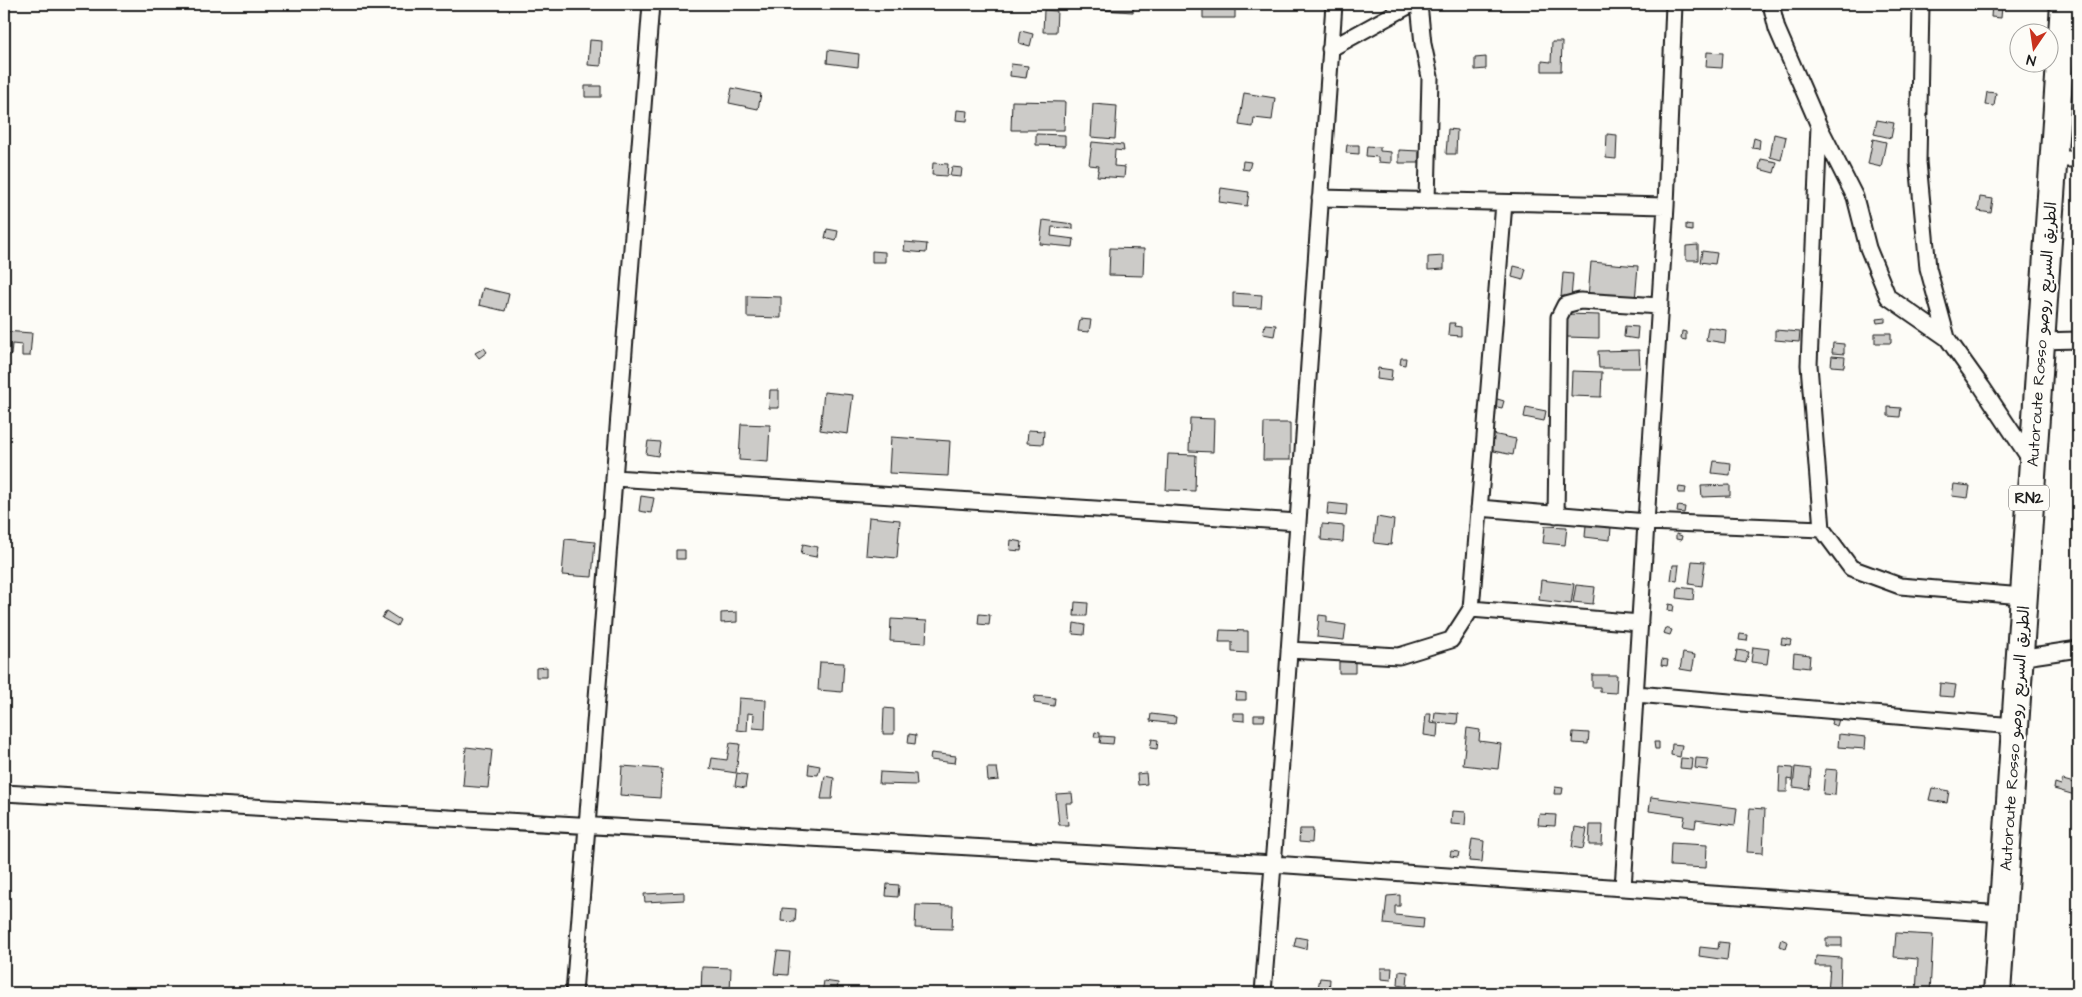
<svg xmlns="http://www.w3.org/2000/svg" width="2082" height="997" font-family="'Architects Daughter','Playpen Sans Arabic',sans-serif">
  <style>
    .building { fill: #cccbc8; stroke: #1c1c1c }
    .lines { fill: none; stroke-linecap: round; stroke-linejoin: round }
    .street-casing { stroke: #1c1c1c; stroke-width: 19 }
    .highway-casing { stroke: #1c1c1c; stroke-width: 30 }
    .street { stroke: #fdfcf7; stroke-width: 15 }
    .highway { stroke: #fdfcf7; stroke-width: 26 }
    .labels { text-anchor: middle; stroke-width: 4.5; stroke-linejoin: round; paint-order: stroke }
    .shield { fill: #fdfcf7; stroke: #605f5e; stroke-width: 1 }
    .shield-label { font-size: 15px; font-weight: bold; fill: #1c1c1c }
    .street-label { font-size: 16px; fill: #1c1c1c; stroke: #fdfcf7 }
  </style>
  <rect width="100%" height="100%" fill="#fdfcf7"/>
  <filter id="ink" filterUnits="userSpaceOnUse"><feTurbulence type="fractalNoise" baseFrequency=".02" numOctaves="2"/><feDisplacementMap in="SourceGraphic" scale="10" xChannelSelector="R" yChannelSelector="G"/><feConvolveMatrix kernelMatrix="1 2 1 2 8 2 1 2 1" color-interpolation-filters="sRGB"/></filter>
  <g filter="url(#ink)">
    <!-- building -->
    <path class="building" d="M1102 4H1134L1133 12 1102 10Z
      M1203 4H1235V18H1203Z
      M1992 4 2002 6 2001 18 1991 17Z
      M1044 10 1057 11 1056 32H1043Z
      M1021 31 1033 34 1030 46 1019 43Z
      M590 40 602 41 601 66 588 65Z
      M1552 42H1562L1561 71H1542V61L1551 62Z
      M828 50 859 54 858 67 827 63Z
      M1707 52 1723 53 1722 68 1706 67Z
      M1486 57V69L1475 70V58Z
      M1011 64 1028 66 1026 78 1010 76Z
      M585 86H601V97H585Z
      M732 88 761 94 758 109 729 103Z
      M1987 92 1996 93 1994 106 1985 105Z
      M1244 93 1275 98 1272 120 1254 118 1253 127 1239 125Z
      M1012 101 1065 102 1064 130H1011Z
      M1093 104 1117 106 1115 139 1091 137Z
      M957 110 968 111 967 121 956 120Z
      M1877 120 1894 123 1891 138 1874 134Z
      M1448 129 1457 130 1456 154H1446Z
      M1036 134 1065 135V146L1036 145Z
      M1607 134 1617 135 1616 159 1606 158Z
      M1774 134 1786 137 1781 160 1770 157Z
      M1754 138 1760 140 1759 149 1752 148Z
      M1873 139 1886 142 1881 167 1868 164Z
      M1092 142 1123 145 1124 151 1115 150 1114 166 1125 167 1124 178 1097 176 1099 166 1089 165Z
      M1347 145H1359V154L1346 153Z
      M1367 146 1380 147V151L1391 152V163L1378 162V157L1366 156Z
      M1399 150 1419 151V163H1399Z
      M1761 159 1777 162 1774 173 1759 169Z
      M1243 161 1251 162 1249 170 1242 169Z
      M933 163 948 164 947 176 932 175Z
      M952 167 962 168 961 177 950 176Z
      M1221 188 1249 192 1247 206 1219 202Z
      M1980 197 1993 199 1991 213 1978 211Z
      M1043 220 1073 224V229L1052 227 1051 236 1074 239 1073 247 1040 244Z
      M1686 224 1692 225V231L1686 230Z
      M827 229 838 231 836 241 825 238Z
      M905 242 927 244 926 253 904 251Z
      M1698 245V260H1686V246Z
      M1110 248 1144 249 1143 276 1109 275Z
      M872 251 885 252V262H872Z
      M1702 251 1717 253 1715 264 1700 262Z
      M1444 256V269L1428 270V257Z
      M1591 262 1638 266 1635 301 1588 297Z
      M1514 266 1526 269 1523 280 1512 277Z
      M1563 273 1573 274 1571 299 1561 298Z
      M483 288 509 294 505 311 479 305Z
      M1233 293 1262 295 1261 308 1233 307Z
      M747 296 781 297V318L747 317Z
      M1567 314 1599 315V338L1567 337Z
      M1885 318V322L1877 323 1876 319Z
      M1080 319 1091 320 1089 332 1078 331Z
      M1449 323H1455L1454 326 1461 327V336L1448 335Z
      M1265 324 1276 325 1274 336 1263 334Z
      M1625 326 1638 327 1637 339 1624 337Z
      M1708 327 1726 330 1725 343 1706 340Z
      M1775 330 1800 332 1799 342 1775 340Z
      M4 331 32 333 30 356H22V345L12 344 11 355 4 354Z
      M1682 331 1686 332V340L1681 339Z
      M1875 333H1891V343H1875Z
      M1833 343 1844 344V354L1832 353Z
      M484 348 487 352 479 358 475 353Z
      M1639 350 1640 368H1599L1598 351Z
      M1832 356 1845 357 1844 367 1831 366Z
      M1401 358H1406L1405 365 1400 364Z
      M1378 368 1392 370 1391 381 1377 379Z
      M1572 371 1602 372 1601 397 1571 396Z
      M770 390H779V408H769Z
      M824 392 853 395 848 434 820 430Z
      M1494 398 1504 401 1502 408 1493 406Z
      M1526 407 1546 411 1544 421 1524 417Z
      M1888 407 1901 408 1900 417 1888 416Z
      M1190 418 1214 419 1213 452 1189 451Z
      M1264 423H1290V460H1263Z
      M741 424 770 425 768 462 739 460Z
      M1028 430 1044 431 1043 444 1027 443Z
      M1488 433 1516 439 1513 455 1484 449Z
      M891 437 950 441 948 476 889 473Z
      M648 441 660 442 658 456 646 454Z
      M1168 454 1196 455 1195 491 1166 490Z
      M1714 461 1731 463 1730 475 1712 473Z
      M1954 484 1970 486 1968 498 1952 496Z
      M1730 485V496L1702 497 1701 486Z
      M1679 487 1686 488 1685 493H1678Z
      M641 496 654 498 651 513 639 511Z
      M1328 503 1347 505 1346 516 1327 514Z
      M1678 506 1685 507 1684 513 1677 512Z
      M869 517 900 520 897 558 866 555Z
      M1377 517 1394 520 1391 545 1374 543Z
      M1322 524 1344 526 1343 542 1321 540Z
      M1586 525 1611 527 1610 540 1585 537Z
      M1545 526 1567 527 1565 545 1543 543Z
      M1676 534 1682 536 1681 540 1676 539Z
      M565 539 595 542 592 577 562 575Z
      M1011 540 1022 542 1021 551 1010 550Z
      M803 544 818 547 816 557 801 554Z
      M676 550H685V559H676Z
      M1692 561 1705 562 1702 586 1689 584Z
      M1673 565H1679L1677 581 1671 580Z
      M1541 580 1574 584 1571 604 1539 600Z
      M1576 585 1595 587 1593 604 1573 602Z
      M1678 587 1694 589 1693 600 1677 598Z
      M1075 602 1088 603 1087 616H1074Z
      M1669 604 1674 605 1673 611 1668 610Z
      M386 611 400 620 397 626 382 618Z
      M737 612V622L721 623V613Z
      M979 614 990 615 989 625 978 624Z
      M1319 615 1327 616V622L1346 625 1344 640 1317 637Z
      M891 619 927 621 926 643 890 641Z
      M1074 623 1085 625 1084 635 1073 634Z
      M1665 628 1672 630 1670 635 1663 633Z
      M1220 630 1248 631V653L1232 652V642H1219Z
      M1740 634 1748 635 1747 641 1739 640Z
      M1782 638 1791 640 1790 645 1781 644Z
      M1753 647 1769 649 1767 664 1751 662Z
      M1737 650 1749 652 1746 663 1735 661Z
      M1683 653 1695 655 1692 671 1680 669Z
      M1794 653 1810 655 1809 668 1793 666Z
      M1662 659 1668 660 1667 666 1661 665Z
      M1339 661 1355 662V673H1339Z
      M820 662 844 663 842 692 818 690Z
      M547 667V677H536V668Z
      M1592 675H1617L1616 693 1600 692V687H1592Z
      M2073 681H2078V691H2072Z
      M1940 683 1956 685 1954 697 1939 696Z
      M1236 692 1246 693V700H1235Z
      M1035 696 1055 698 1054 706 1034 703Z
      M739 698 766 700 765 729 753 728 754 714 748 713 747 731 737 730Z
      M884 708 894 709V734H883Z
      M1435 712 1458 714 1457 724 1434 722Z
      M1233 713H1244V721L1233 720Z
      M1151 714 1176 717 1175 724 1150 721Z
      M1426 714H1431L1430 723 1438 724 1437 737 1424 735Z
      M1254 715H1265L1264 721H1254Z
      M1833 717 1839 719 1837 726 1831 724Z
      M1467 728 1480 730 1479 741 1501 744 1498 769 1463 765Z
      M1095 732 1100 733V737H1094Z
      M1573 732 1589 733 1588 744 1572 743Z
      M909 734 916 735 915 744 908 743Z
      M1839 734 1866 737 1865 749 1838 747Z
      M1101 736 1114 737 1113 744 1100 743Z
      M1152 739 1158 740 1157 749 1150 748Z
      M1654 742H1659V749H1655Z
      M730 743 740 744 736 773 710 769 712 758 727 760Z
      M1672 744 1682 745 1680 757 1671 755Z
      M466 747 492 750 488 788 463 786Z
      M931 753 956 756 955 763 930 760Z
      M1681 758 1693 759 1692 769 1680 768Z
      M1696 758 1709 759 1707 770 1695 768Z
      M809 764 820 766 818 775 808 774Z
      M622 766 662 769 660 798 620 795Z
      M1780 767 1793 768 1792 780 1787 779V792H1779Z
      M1795 767 1811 769 1809 789 1793 787Z
      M987 768H997L999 780 988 781Z
      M1825 769 1837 770 1835 795 1823 794Z
      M880 772 916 774 917 785 879 784Z
      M737 773 747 775 745 788 735 786Z
      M1146 773 1147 784 1138 785 1137 774Z
      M825 776 834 778 832 799H821Z
      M2063 780 2078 784 2075 795 2054 789 2055 783 2061 785Z
      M1555 787 1563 788 1562 794H1554Z
      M1932 788 1949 791 1947 803 1929 800Z
      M1072 793 1073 803H1066L1068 825H1059L1056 794Z
      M1651 797 1737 808 1735 825 1696 820 1695 828 1683 826 1685 816 1649 811Z
      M1750 808 1765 809 1763 853 1747 852Z
      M1452 811 1466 812 1465 825 1451 824Z
      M1539 814 1556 815 1555 826 1538 825Z
      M1590 825H1603L1602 845H1589Z
      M1575 827 1587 829 1583 849 1572 847Z
      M1300 829H1313L1312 843 1299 842Z
      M1472 839 1484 841 1482 862 1469 861Z
      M1671 843 1707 845 1706 868 1670 866Z
      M1451 851 1459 852 1458 857 1450 856Z
      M887 884 899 885 898 897 886 896Z
      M684 892V900L645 902 644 894Z
      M1400 895V906H1395V915L1424 918 1423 928 1384 924 1387 896Z
      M916 905 953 906 952 929 915 928Z
      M782 908 796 909 795 922 781 921Z
      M1896 933 1933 935 1930 993H1916L1918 959 1894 957Z
      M1296 937 1307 939 1306 949 1294 946Z
      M1826 938H1842V946H1826Z
      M1781 939 1788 942 1786 948 1779 946Z
      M1719 942 1729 943 1727 960 1699 956 1700 947 1718 949Z
      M777 951 790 952 788 975 774 974Z
      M1816 956 1841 958 1840 993H1828L1830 966H1815Z
      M702 967 731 968 730 993H701Z
      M1381 968H1392L1391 980 1381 979Z
      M1399 971 1408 972 1407 987 1398 985Z
      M1320 978 1330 979 1329 993H1317Z
      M824 981 838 983 837 992 840 993H822Z"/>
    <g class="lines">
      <!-- street casing -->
      <g class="street-casing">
        <path id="street" d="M1419 4 1423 44 1430 77 1427 201
          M1771 4 1777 29 1819 126 1855 197 1868 248 1888 297 1947 338 1982 387 2032 462
          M1921 4 1918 162 1928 268 1947 338
          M1330 49 1412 4
          M1819 126 1809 365 1822 529 1851 568 1900 586 2023 596
          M2053 159H2078
          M1320 198 1666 206
          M2040 341 2078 340
          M614 478 1298 522
          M1479 508 1647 522 1822 529
          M1556 515 1559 317 1565 305 1580 301 1660 306
          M1471 609 1504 203
          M1289 650 1399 656 1451 640 1471 609 1640 623
          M2019 658 2078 649
          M1636 694 2014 726
          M4 793 1273 864 2003 914
          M1623 888 1666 206 1674 4
          M574 993 651 4
          M1263 993 1284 724 1334 4"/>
      </g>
      <!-- highway casing -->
      <g class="highway-casing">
        <path id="highway" d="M1997 993 2064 4"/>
      </g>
      <!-- street -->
      <use href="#street" class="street"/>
      <!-- highway -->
      <use href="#highway" class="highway"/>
    </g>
  </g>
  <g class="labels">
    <!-- shield labels -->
    <rect class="shield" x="2009" y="485.5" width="40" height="25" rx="4"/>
    <g class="shield-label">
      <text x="2029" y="503">RN2</text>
    </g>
    <!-- street labels -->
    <g class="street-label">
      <text transform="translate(2041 334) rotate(-86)" y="6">Autoroute Rosso الطريق السريع روصو</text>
      <text transform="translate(2014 738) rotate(-86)" y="6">Autoroute Rosso الطريق السريع روصو</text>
    </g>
  </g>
  <!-- margin -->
  <rect width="2082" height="997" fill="none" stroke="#fdfcf7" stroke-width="20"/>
  <rect x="10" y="10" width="2062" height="977" fill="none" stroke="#1c1c1c" stroke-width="2" filter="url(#ink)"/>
  <!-- north arrow -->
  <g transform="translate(2034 48) rotate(193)"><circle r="24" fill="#fdfcf7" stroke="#a3a29f"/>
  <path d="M0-4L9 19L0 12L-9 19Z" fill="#c8321e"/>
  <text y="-8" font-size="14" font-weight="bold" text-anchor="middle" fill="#1c1c1c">N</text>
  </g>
</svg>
